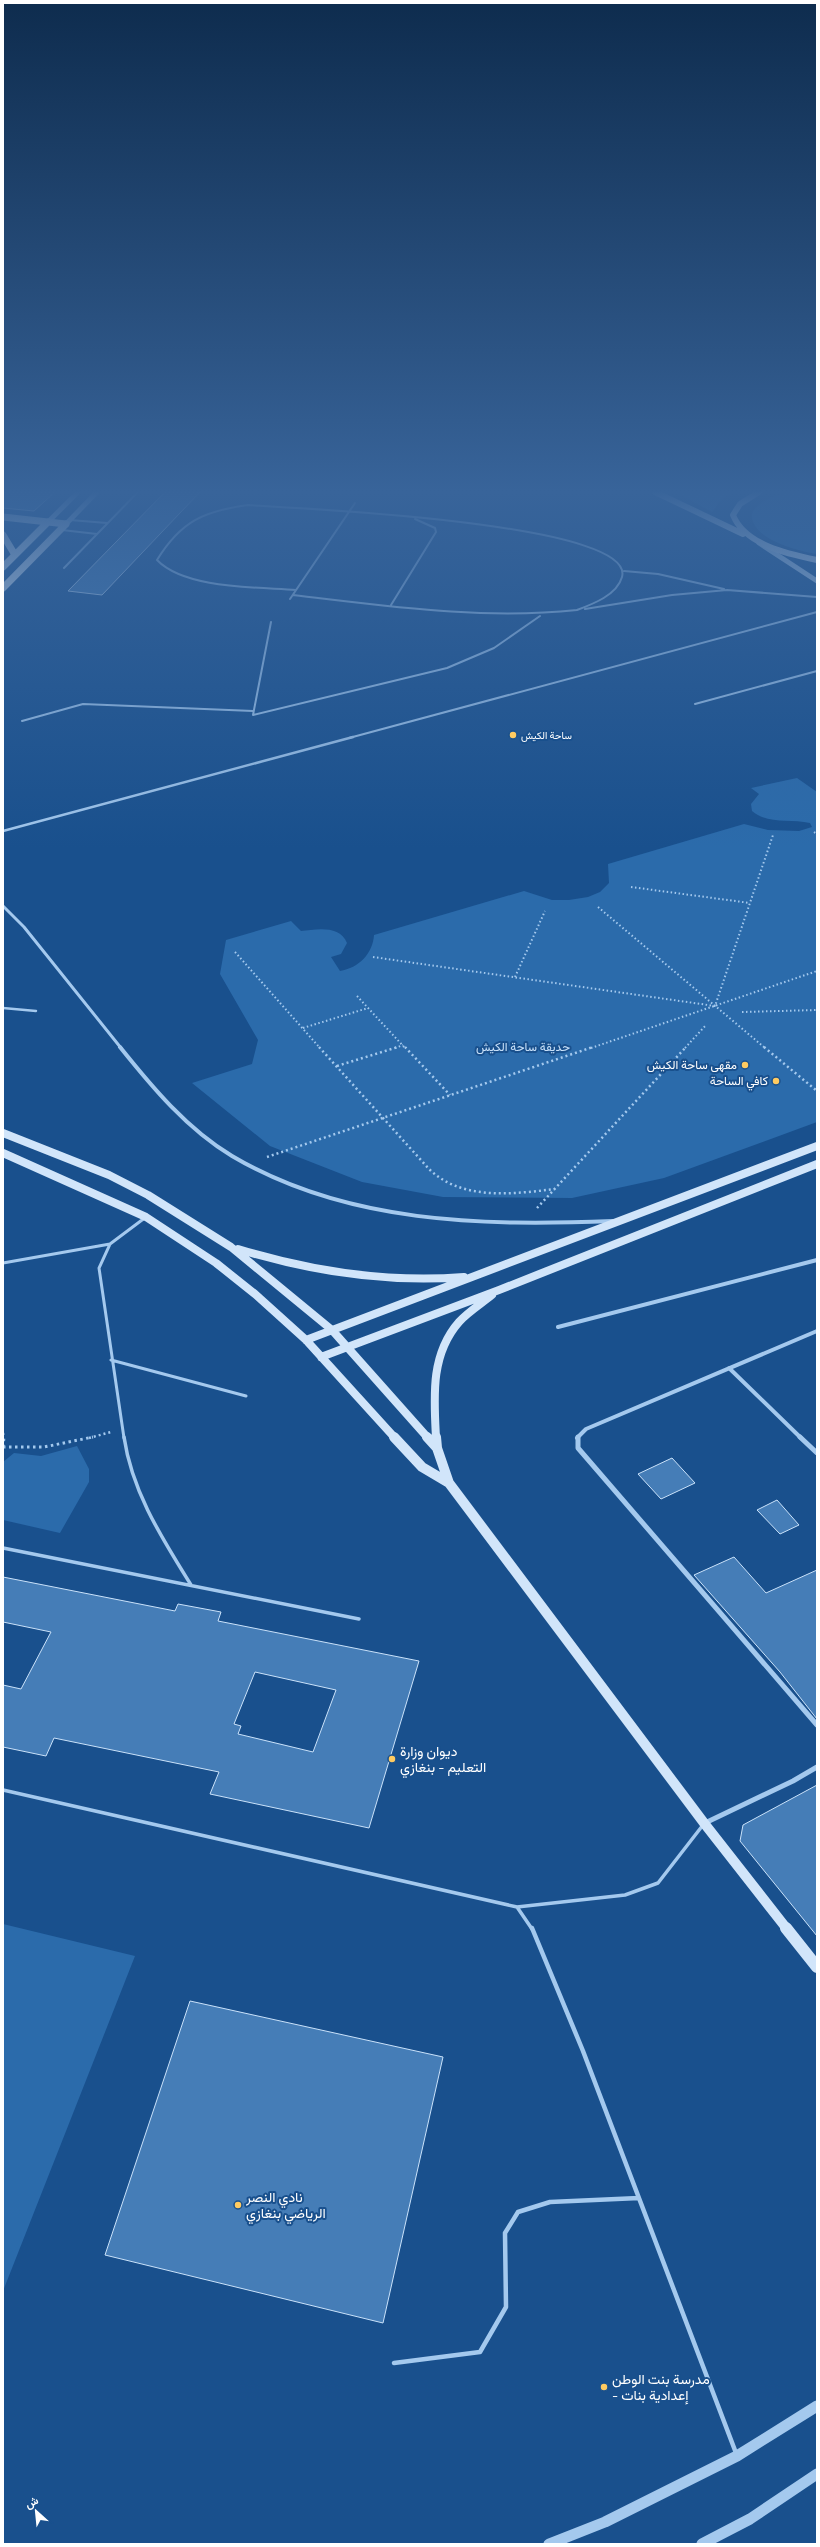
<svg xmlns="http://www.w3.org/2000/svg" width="820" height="2547" font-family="'Titillium Web',Vazirmatn,sans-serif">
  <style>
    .green { fill: #2b6bab }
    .building { fill: #457db7; stroke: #cae2fa; fill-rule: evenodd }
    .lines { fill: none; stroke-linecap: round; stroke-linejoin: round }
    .path-far2 { stroke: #a4c9ee; stroke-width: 2; stroke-dasharray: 1.5 2.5; stroke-linecap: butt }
    .path-far1 { stroke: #a4c9ee; stroke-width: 2.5; stroke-dasharray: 2 3; stroke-linecap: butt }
    .path { stroke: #a4c9ee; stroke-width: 3; stroke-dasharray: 2.5 3.5; stroke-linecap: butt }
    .service-far4 { stroke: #a4c9ee; stroke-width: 2 }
    .service-far3 { stroke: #a4c9ee; stroke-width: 2.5 }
    .service-far2 { stroke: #a4c9ee; stroke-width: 3 }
    .service-far1 { stroke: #a4c9ee; stroke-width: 3.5 }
    .service { stroke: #a4c9ee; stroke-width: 4.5 }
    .minor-far2 { stroke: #a4c9ee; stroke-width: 3 }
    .minor-far1 { stroke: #a4c9ee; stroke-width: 4 }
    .minor { stroke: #a4c9ee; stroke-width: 5 }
    .tertiary { stroke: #a4c9ee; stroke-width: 11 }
    .secondary-far3 { stroke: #d1e5fa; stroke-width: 5 }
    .secondary-far2 { stroke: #d1e5fa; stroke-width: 8 }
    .secondary-far1 { stroke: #d1e5fa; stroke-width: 10 }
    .secondary { stroke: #d1e5fa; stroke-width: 12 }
    .primary { stroke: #ebf4ff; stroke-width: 6 }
    .trunk { stroke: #f5faff; stroke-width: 7 }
    .poi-dot { fill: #ffcb61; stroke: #19508d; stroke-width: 1.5 }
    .labels { text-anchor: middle; stroke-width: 4; stroke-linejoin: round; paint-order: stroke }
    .far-poi-label { font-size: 10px; fill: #fff; stroke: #19508d; text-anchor: start }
    .park-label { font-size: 12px; fill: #cae2fa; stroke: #19508d }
    .poi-label { font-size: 12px; fill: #fff; stroke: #19508d; text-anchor: end }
    .near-poi-label { font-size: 14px; fill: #fff; stroke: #19508d; text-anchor: start }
  </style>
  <rect width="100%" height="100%" fill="#19508d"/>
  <!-- green -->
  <path class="green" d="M675 492H733L722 499 712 512Z
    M792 492H817V554C798 551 749 539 752 513 760 499 777 495 792 492Z
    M797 778 817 792V1122L664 1178 572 1198 443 1197 362 1182 270 1146 192 1083 252 1064 258 1040 220 974 226 940 291 921 301 931C317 929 340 925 347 943L341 954 331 957 340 971C359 968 373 953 374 935L524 891 552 900H569L588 897 600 892 609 883 608 864 744 824 768 830 799 831 812 827 810 823C790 818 769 825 752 811L751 804 759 794 751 788Z
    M77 1446 89 1469V1482L60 1533 3 1520V1462L14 1453 41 1456Z
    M3 1924 135 1956 3 2291Z"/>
  <!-- building -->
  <path class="building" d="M3 492H55L34 511 3 508Z
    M165 492H200L102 595 68 591Z
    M672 1458 695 1483 661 1499 638 1474Z
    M777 1500 799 1525 780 1534 757 1510Z
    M734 1557 766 1593 817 1570V1719L780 1672 694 1575Z
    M3 1577 175 1611 178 1604 221 1612 218 1621 419 1661 369 1828 210 1794 219 1772 54 1738 46 1756 3 1747V1685L21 1689 51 1632 3 1622ZM255 1672 336 1690 313 1752 238 1734 241 1726 234 1724Z
    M817 1785V1936L740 1841 743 1825Z
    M190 2001 443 2057 383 2323 105 2255Z"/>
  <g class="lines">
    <!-- path-far2 -->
    <path class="path-far2" d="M814 832 817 834
      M631 887 750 903
      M598 907 765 1048
      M235 952 320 1048
      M373 957 715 1006 773 835
      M515 977 545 911
      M357 996 405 1048
      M742 1012 817 1010
      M303 1028 368 1008
      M395 1048 403 1045
      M591 1048 817 971
      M685 1048 706 1025"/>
    <!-- path-far1 -->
    <path class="path-far1" d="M319 1047 429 1169C462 1201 513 1194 555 1189
      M405 1047 450 1095
      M764 1047 817 1091
      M337 1066 398 1047
      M267 1157 593 1047
      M537 1208 686 1047
      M3 1433 4 1438
      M89 1438 111 1432"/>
    <!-- path -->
    <path class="path" d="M3 1447 4 1437
      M3 1447H44L93 1437"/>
    <!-- service-far4 -->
    <path class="service-far4" d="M70 520 107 523
      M62 530 97 534
      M64 568 138 492
      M624 571 658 574 724 589
      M296 590C257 587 185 589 157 560 181 521 204 511 248 505 290 508 637 522 622 577 617 595 593 604 577 610
      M293 595C388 606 481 620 577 610
      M290 599 355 503
      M391 605 436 532 435 528 415 519
      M585 609 672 595 727 590 817 597
      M271 622 253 715 447 668 494 648 540 616
      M695 704 817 671
      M22 721 83 704 253 711
      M349 738 817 612"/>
    <!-- service-far3 -->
    <path class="service-far3" d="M3 831 353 737
      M3 1008 36 1011"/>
    <!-- service-far2 -->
    <path class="service-far2" d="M3 1263 110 1244
      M111 1360 246 1396
      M124 1438 99 1268 110 1244 146 1217"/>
    <!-- service-far1 -->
    <path class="service-far1" d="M124 1437C132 1492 162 1538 191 1585
      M3 1548 359 1619
      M3 1790 517 1907 625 1895 658 1883 703 1825
      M517 1907 532 1929"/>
    <!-- service -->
    <path class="service" d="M532 1928 583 2051 736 2453
      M394 2363 480 2352 506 2307 505 2233 518 2212 550 2202 639 2198"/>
    <!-- minor-far2 -->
    <path class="minor-far2" d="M3 906 24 927 121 1048"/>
    <!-- minor-far1 -->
    <path class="minor-far1" d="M120 1047C152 1087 187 1129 232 1156 347 1224 483 1226 613 1221
      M558 1327 817 1260
      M729 1368 801 1438
      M577 1438 586 1429 817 1331"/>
    <!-- minor -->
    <path class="minor" d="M578 1437V1448L817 1725
      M800 1437 817 1453
      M705 1823 793 1781 817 1767"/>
    <!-- tertiary -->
    <path class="tertiary" d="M549 2544 605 2522 737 2456 817 2406
      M702 2544 750 2519 817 2474"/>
    <!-- secondary-far3 -->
    <path class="secondary-far3" d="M48 522 78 492
      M66 524 97 492
      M759 543 817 581"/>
    <!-- secondary-far2 -->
    <path class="secondary-far2" d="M3 1133 109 1175 148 1195 231 1247 332 1330 428 1438
      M3 1153 146 1217 216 1263 255 1294 306 1340 395 1438
      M238 1249C313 1272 386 1283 464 1277
      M306 1340 817 1146
      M321 1357 499 1290 817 1164
      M436 1438C434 1398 430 1355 459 1322 468 1312 481 1304 492 1295"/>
    <!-- secondary-far1 -->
    <path class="secondary-far1" d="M394 1437 422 1467 449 1483
      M427 1437 437 1448 449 1483 704 1823 787 1929
      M436 1437 437 1448"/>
    <!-- secondary -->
    <path class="secondary" d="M786 1928 817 1967"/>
    <!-- primary -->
    <path class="primary" d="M655 492 743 534
      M759 492 740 504 733 515C745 545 788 554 817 560"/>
    <!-- trunk -->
    <path class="trunk" d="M3 517 66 524
      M3 535 15 555
      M3 567 48 522
      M3 588 66 524"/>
  </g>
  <!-- sky -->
  <linearGradient id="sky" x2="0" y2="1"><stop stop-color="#0e2c4e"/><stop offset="0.58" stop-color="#38649a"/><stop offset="1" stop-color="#38649a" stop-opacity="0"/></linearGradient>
  <rect width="820" height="848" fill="url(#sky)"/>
  <!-- markers -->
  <g class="poi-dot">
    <circle cx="513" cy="735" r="4"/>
    <circle cx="745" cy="1065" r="4"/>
    <circle cx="776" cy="1081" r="4"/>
    <circle cx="392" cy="1759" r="4"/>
    <circle cx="238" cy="2205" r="4"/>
    <circle cx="604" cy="2387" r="4"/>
  </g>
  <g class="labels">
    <!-- far-poi labels -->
    <g class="far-poi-label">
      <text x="521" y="739">ساحة الكيش</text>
    </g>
    <!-- park labels -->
    <g class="park-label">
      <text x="523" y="1051">حديقة ساحة الكيش</text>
    </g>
    <!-- poi labels -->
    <g class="poi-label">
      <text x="737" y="1069">مقهى ساحة الكيش</text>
      <text x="768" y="1085">كافي الساحة</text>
    </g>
    <!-- near-poi labels -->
    <g class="near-poi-label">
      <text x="400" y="1756">ديوان وزارة<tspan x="400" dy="16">التعليم - بنغازي</tspan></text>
      <text x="246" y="2202">نادي النصر<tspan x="246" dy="16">الرياضي بنغازي</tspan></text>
      <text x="612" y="2384">مدرسة بنت الوطن<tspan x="612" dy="16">- إعدادية بنات</tspan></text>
    </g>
  </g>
  <!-- border -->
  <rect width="820" height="2547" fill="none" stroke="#ffffff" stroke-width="8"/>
  <!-- north arrow -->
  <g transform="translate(36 2511) rotate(333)" stroke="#19508d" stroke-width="3" paint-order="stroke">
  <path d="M0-3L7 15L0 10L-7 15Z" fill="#ffffff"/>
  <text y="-6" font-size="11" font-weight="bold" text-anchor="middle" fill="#ffffff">ش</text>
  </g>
</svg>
